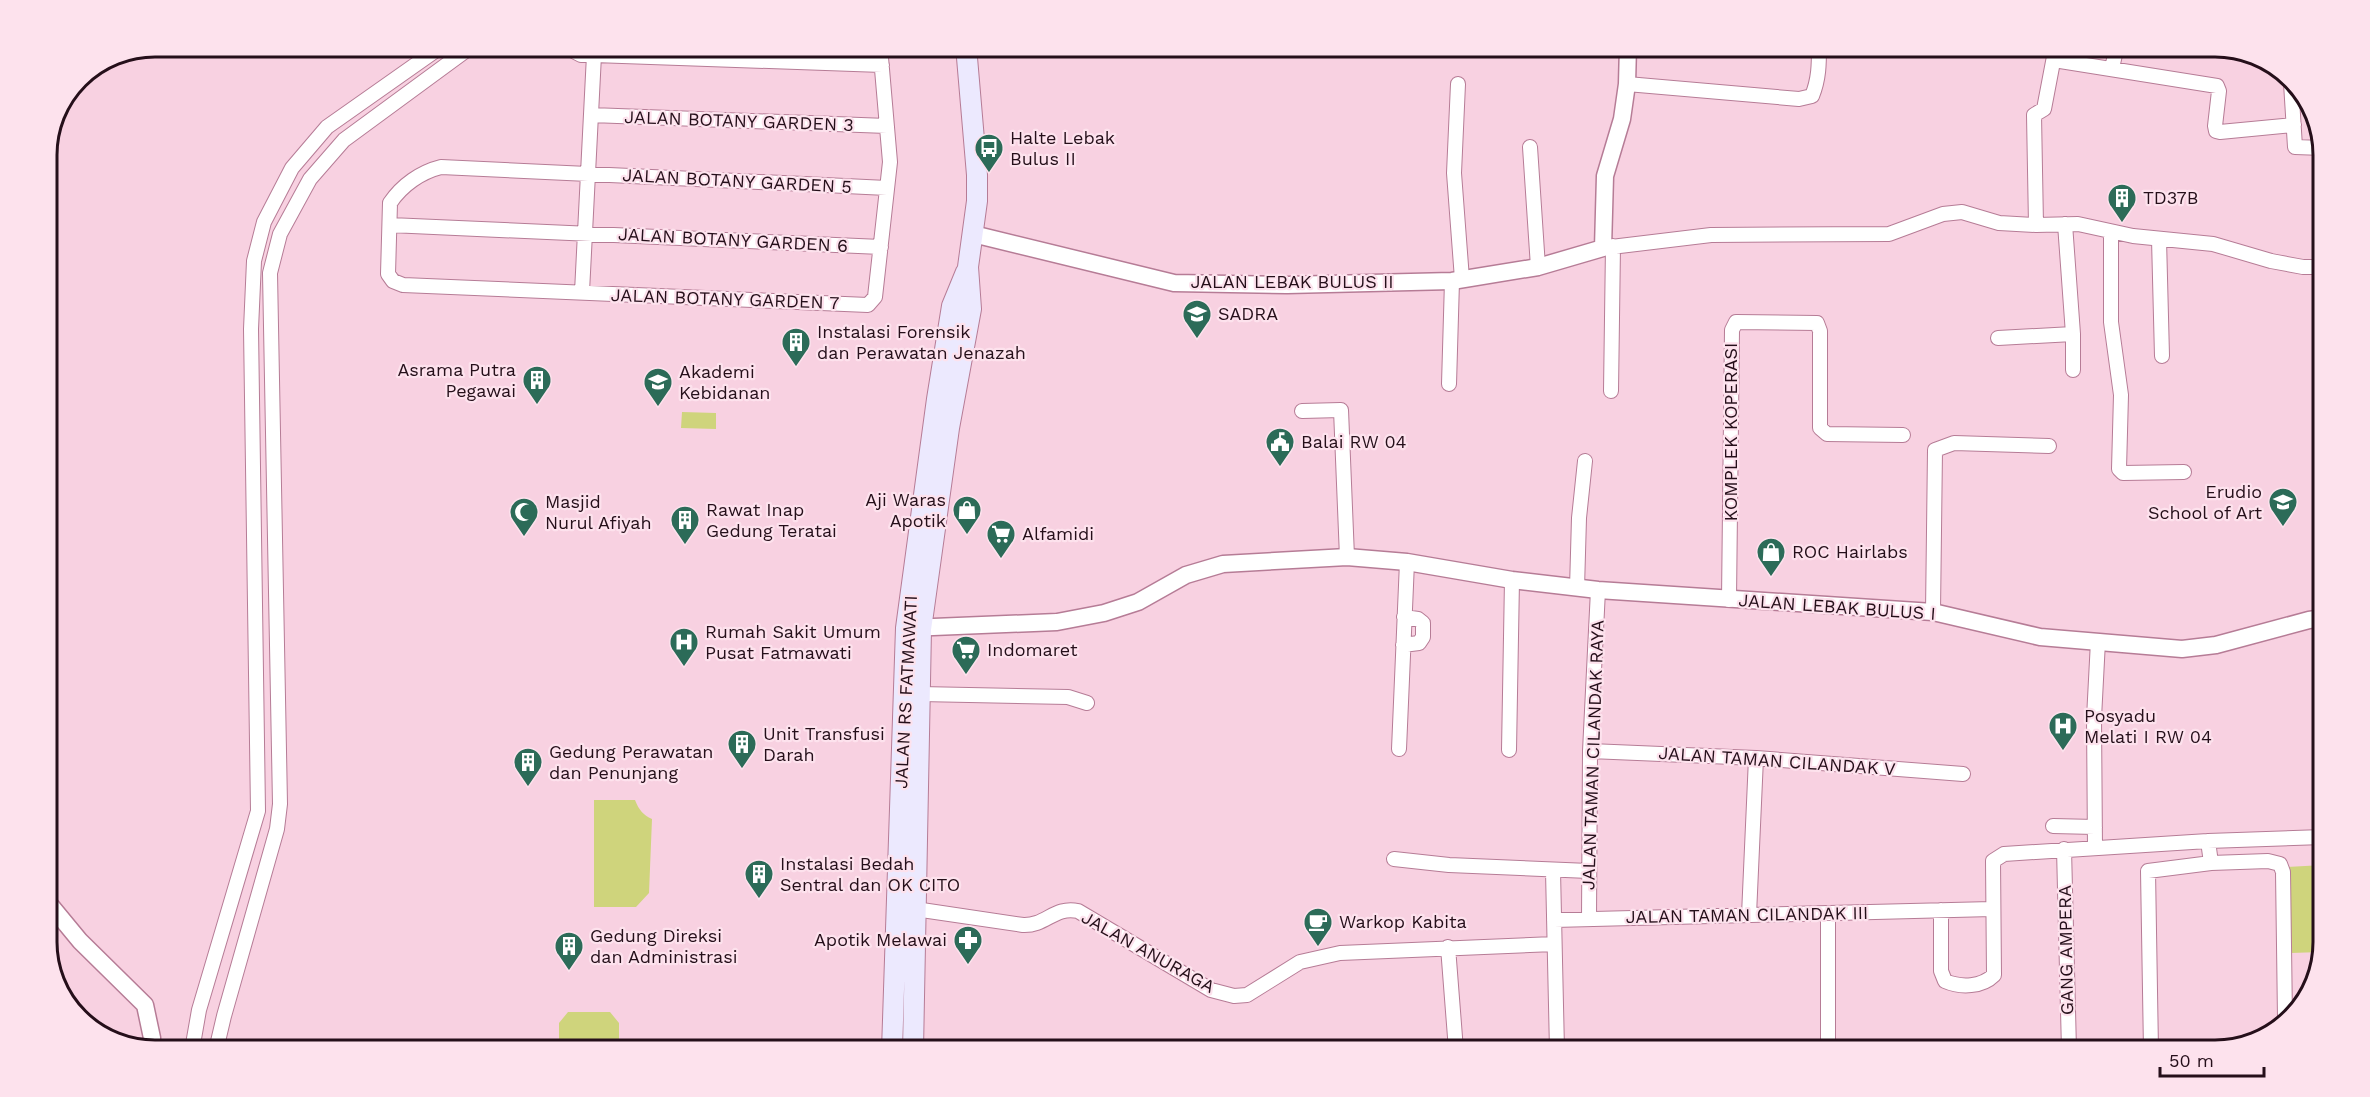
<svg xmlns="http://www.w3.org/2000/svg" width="2370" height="1097" font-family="'Work Sans',sans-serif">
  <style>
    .green { fill: #cfd47c }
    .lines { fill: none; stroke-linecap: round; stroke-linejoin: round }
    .minor-casing { stroke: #b67c96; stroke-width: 16 }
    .tertiary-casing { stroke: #b67c96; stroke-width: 19 }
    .secondary-casing { stroke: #b67c96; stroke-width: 22 }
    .minor { stroke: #fff; stroke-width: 14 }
    .tertiary { stroke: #fff; stroke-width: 16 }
    .secondary { stroke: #ece9fe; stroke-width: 20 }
    .labels { text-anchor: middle; stroke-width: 4.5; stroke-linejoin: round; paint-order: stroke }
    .street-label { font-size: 18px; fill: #250f1a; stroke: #fde2ed }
    .poi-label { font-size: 18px; fill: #250f1a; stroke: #fde2ed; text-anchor: start }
    .rim { fill: none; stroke: #250f1a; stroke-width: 3 }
  </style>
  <rect width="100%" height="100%" fill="#f8d1e1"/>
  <!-- green -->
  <path class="green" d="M682 412 716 413V429L681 428Z
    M594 800H635C639 810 643 815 652 819L649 893 636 907H594Z
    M2323 865V942L2321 952 2291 953 2287 867Z
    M568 1012H610L619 1023V1050H559V1023Z"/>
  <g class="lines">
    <!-- minor casing -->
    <g class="minor-casing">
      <path id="minor" d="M564 46 581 55H594L582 292
        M880 46 890 162 875 297 868 305 403 285 393 281 388 274 390 203C402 185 421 172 441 167L887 188
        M594 55 882 65
        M2054 60 2217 86 2219 91 2215 126 2216 131 2220 132 2294 125
        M2112 68 2117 46
        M2291 83 2295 147 2323 148
        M1458 84 1454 173 1462 279
        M1627 84 1799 99 1812 96C1819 79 1819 64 1819 46
        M591 115 887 126
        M1530 147 1538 267
        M2065 224 2073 334V370
        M390 225 881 247
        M2036 225 2034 115 2044 109 2056 46
        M2111 232V322L2121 395 2119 469 2123 473 2184 472
        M2159 239 2162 356
        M1603 248 1711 235 1889 234 1943 214 1962 212 1999 223 2036 225 2078 224 2133 236 2213 244 2271 261 2303 267H2323
        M1998 338 2073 334
        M1449 384 1452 281
        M1611 391 1613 246
        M1302 411 1341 410 1347 557
        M1577 588 1579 518 1585 461
        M1729 600 1732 330 1736 322 1817 323 1820 331V428L1827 434 1903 435
        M1933 612 1935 450 1954 443 2049 446
        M1403 645 1419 643 1423 637V623L1418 619 1404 617
        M920 694 1068 697 1087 703
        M1399 749 1407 562
        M1509 750 1512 580
        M1590 751 1756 758 1963 774
        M2053 826 2095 827
        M2095 848 2094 718 2098 641
        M2064 849 2069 1050
        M1394 859 1449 865 1589 871
        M2211 863 2268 861 2280 864 2283 872 2285 1019
        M1553 871 1557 1050
        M915 909 1023 925C1046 926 1054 906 1078 911L1211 990 1234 996 1247 995 1300 962 1340 953 1554 944
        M1941 910V971L1945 981C1961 988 1982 987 1994 975L1993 861 2004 854 2208 841 2323 837
        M1828 913V1050
        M1749 915 1756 758
        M1589 919 1590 751 1598 590
        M1554 920 1992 909
        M1448 947 1456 1050
        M192 1050 199 1010 258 811 251 329 254 261 264 222 292 168 327 127 442 46
        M216 1050 224 1016 277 829 280 804 270 273 280 234 310 179 344 140 472 46
        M2151 1050 2148 871 2211 863 2208 841"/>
    </g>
    <!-- tertiary casing -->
    <g class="tertiary-casing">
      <path id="tertiary" d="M973 234 1174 283 1287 285 1452 281 1538 267 1603 248 1605 176 1622 119 1627 84 1628 46
        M909 628 1057 622 1104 613 1138 602 1186 575 1223 564 1347 557 1407 562 1512 580 1598 590 1933 612 2040 637 2182 649 2216 645 2309 620 2323 618
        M47 901 80 941 145 1005 152 1038V1050"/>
    </g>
    <!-- secondary casing -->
    <g class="secondary-casing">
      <path id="secondary" d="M892 1050 906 628 937 399 952 306 966 272
        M913 1050 921 629 949 428 971 309 968 267 977 201V175L966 46"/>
    </g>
    <!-- minor -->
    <use href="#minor" class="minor"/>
    <!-- tertiary -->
    <use href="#tertiary" class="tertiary"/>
    <!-- secondary -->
    <use href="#secondary" class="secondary"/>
  </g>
  <!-- icons -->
  <defs>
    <g id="bus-pin" transform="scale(1.5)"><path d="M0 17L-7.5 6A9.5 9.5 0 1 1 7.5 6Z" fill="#2c6b58" stroke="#fde2ed"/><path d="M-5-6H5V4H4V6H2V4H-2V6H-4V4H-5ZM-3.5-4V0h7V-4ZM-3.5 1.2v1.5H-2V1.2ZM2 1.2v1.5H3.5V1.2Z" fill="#fff"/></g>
    <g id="building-pin" transform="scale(1.5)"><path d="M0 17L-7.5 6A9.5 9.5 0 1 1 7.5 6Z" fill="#2c6b58" stroke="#fde2ed"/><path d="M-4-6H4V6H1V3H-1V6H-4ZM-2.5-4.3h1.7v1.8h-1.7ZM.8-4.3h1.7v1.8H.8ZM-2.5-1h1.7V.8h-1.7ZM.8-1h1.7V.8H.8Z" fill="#fff"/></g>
    <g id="university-pin" transform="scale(1.5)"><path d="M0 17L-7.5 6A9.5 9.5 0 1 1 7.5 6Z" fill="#2c6b58" stroke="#fde2ed"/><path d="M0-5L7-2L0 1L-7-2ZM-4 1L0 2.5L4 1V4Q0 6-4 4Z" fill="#fff"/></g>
    <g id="civic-pin" transform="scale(1.5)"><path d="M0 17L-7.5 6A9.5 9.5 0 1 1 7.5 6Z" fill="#2c6b58" stroke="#fde2ed"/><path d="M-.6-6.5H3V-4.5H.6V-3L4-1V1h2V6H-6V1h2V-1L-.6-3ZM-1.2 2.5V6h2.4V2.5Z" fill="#fff"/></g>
    <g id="school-pin" transform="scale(1.5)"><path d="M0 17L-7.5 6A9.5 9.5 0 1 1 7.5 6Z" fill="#2c6b58" stroke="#fde2ed"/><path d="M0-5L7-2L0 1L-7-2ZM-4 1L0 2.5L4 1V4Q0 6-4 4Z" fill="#fff"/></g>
    <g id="shop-pin" transform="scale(1.5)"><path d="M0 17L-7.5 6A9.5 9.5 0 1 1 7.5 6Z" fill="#2c6b58" stroke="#fde2ed"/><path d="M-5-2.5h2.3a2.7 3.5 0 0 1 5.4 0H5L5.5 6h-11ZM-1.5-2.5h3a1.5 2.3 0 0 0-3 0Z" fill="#fff"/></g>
    <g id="mosque-pin" transform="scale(1.5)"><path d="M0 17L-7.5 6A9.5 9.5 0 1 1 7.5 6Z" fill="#2c6b58" stroke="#fde2ed"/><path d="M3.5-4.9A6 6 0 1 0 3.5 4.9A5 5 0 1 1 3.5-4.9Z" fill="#fff"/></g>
    <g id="supermarket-pin" transform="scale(1.5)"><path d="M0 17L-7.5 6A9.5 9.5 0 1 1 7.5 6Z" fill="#2c6b58" stroke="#fde2ed"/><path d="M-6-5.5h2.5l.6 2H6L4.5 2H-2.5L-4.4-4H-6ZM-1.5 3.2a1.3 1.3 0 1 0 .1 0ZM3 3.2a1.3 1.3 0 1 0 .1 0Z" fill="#fff"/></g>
    <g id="hospital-pin" transform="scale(1.5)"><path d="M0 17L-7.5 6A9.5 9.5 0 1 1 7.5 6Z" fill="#2c6b58" stroke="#fde2ed"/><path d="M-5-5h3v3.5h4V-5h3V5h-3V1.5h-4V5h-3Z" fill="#fff"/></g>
    <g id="cafe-pin" transform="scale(1.5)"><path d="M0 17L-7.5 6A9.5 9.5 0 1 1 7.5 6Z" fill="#2c6b58" stroke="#fde2ed"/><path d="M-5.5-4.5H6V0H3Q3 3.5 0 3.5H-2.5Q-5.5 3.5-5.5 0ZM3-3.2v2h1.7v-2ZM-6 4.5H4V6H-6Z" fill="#fff"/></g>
    <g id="pharmacy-pin" transform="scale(1.5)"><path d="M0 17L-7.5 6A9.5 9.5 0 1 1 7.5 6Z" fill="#2c6b58" stroke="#fde2ed"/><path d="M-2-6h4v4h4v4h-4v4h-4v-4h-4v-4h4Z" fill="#fff"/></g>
  </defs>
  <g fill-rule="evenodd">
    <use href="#bus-pin" x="989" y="148"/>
    <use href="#building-pin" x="2122" y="198"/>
    <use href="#university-pin" x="1197" y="314"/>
    <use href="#building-pin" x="796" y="342"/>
    <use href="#building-pin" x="537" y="380"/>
    <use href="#university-pin" x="658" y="382"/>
    <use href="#civic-pin" x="1280" y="442"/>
    <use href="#school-pin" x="2283" y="502"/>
    <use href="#shop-pin" x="967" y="510"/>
    <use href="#mosque-pin" x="524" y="512"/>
    <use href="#building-pin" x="685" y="520"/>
    <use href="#supermarket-pin" x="1001" y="534"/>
    <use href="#shop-pin" x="1771" y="552"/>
    <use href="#hospital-pin" x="684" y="642"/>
    <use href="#supermarket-pin" x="966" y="650"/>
    <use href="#hospital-pin" x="2063" y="726"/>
    <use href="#building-pin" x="742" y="744"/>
    <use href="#building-pin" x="528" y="762"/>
    <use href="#building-pin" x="759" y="874"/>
    <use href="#cafe-pin" x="1318" y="922"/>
    <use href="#pharmacy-pin" x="968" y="940"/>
    <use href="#building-pin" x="569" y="946"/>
  </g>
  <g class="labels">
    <!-- street labels -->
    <g class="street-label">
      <text transform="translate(739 121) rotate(2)" y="6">JALAN BOTANY GARDEN 3</text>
      <text transform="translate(737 181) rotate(3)" y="6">JALAN BOTANY GARDEN 5</text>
      <text transform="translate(733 240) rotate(3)" y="6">JALAN BOTANY GARDEN 6</text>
      <text x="1292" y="288">JALAN LEBAK BULUS II</text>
      <text transform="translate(725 299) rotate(2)" y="6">JALAN BOTANY GARDEN 7</text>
      <text transform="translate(1731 432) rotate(-90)" y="6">KOMPLEK KOPERASI</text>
      <text transform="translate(1837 607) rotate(4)" y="6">JALAN LEBAK BULUS I</text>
      <text transform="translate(906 692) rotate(-87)" y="6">JALAN RS FATMAWATI</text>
      <text transform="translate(1593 755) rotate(-88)" y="6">JALAN TAMAN CILANDAK RAYA</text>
      <text transform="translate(1777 761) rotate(4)" y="6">JALAN TAMAN CILANDAK V</text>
      <text transform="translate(1747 915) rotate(-1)" y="6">JALAN TAMAN CILANDAK III</text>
      <text transform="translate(2066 950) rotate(-91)" y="6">GANG AMPERA</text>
      <text transform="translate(1148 952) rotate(29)" y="6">JALAN ANURAGA</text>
    </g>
    <!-- poi labels -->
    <g class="poi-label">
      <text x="1010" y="144">Halte Lebak<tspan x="1010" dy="21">Bulus II</tspan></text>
      <text x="2143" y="204">TD37B</text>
      <text x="1218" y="320">SADRA</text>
      <text x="817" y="338">Instalasi Forensik<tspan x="817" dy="21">dan Perawatan Jenazah</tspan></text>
      <text x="516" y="376" text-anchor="end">Asrama Putra<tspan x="516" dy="21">Pegawai</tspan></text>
      <text x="679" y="378">Akademi<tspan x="679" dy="21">Kebidanan</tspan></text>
      <text x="1301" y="448">Balai RW 04</text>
      <text x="2262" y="498" text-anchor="end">Erudio<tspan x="2262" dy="21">School of Art</tspan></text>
      <text x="946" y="506" text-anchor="end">Aji Waras<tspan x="946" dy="21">Apotik</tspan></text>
      <text x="545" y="508">Masjid<tspan x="545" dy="21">Nurul Afiyah</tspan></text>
      <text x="706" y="516">Rawat Inap<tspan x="706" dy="21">Gedung Teratai</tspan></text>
      <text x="1022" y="540">Alfamidi</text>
      <text x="1792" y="558">ROC Hairlabs</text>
      <text x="705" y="638">Rumah Sakit Umum<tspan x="705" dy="21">Pusat Fatmawati</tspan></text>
      <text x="987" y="656">Indomaret</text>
      <text x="2084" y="722">Posyadu<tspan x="2084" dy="21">Melati I RW 04</tspan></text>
      <text x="763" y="740">Unit Transfusi<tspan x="763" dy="21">Darah</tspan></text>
      <text x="549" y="758">Gedung Perawatan<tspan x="549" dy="21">dan Penunjang</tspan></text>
      <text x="780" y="870">Instalasi Bedah<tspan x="780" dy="21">Sentral dan OK CITO</tspan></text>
      <text x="1339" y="928">Warkop Kabita</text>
      <text x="590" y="942">Gedung Direksi<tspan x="590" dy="21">dan Administrasi</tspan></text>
      <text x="947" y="946" text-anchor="end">Apotik Melawai</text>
    </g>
  </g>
  <!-- crop -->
  <path d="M0 0H2370V1097H0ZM155 57H2215A98 98 0 0 1 2313 155V942A98 98 0 0 1 2215 1040H155A98 98 0 0 1 57 942V155A98 98 0 0 1 155 57Z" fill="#fde2ed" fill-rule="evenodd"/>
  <path class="rim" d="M155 57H2215A98 98 0 0 1 2313 155V942A98 98 0 0 1 2215 1040H155A98 98 0 0 1 57 942V155A98 98 0 0 1 155 57Z"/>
  <!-- scale -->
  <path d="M2160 1067v9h104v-9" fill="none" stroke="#250f1a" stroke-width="3"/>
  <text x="2169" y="1067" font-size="18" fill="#250f1a" stroke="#fde2ed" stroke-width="4.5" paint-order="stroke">50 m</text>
</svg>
